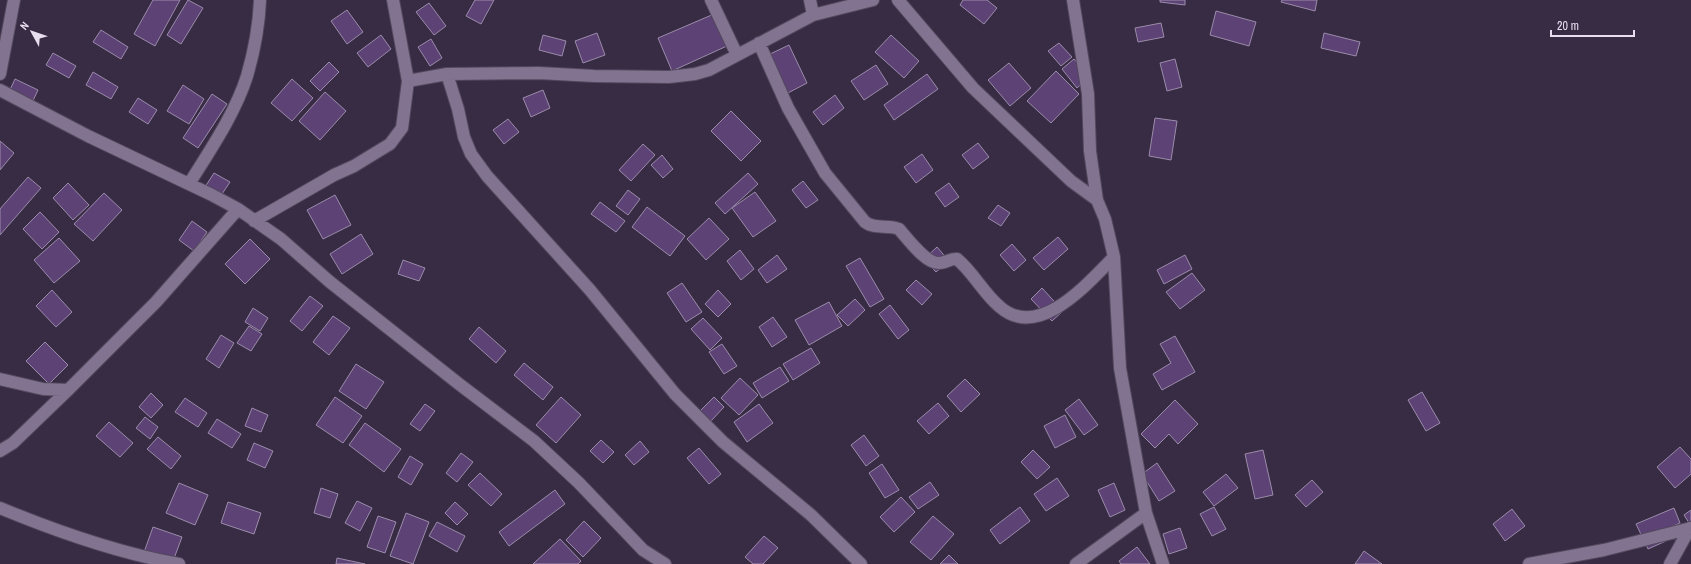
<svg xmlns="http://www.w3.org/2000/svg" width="1691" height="564" font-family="'Archivo Narrow',sans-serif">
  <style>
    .building { fill: #5d4275; stroke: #9b8caa }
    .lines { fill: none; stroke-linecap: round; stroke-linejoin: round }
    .street-casing { stroke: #53485d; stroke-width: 14 }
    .street { stroke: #827491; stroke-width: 12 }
  </style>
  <rect width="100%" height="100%" fill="#382b44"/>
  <!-- building -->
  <path class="building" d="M153 0H180L155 46 134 34Z
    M188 0 203 8 181 44 167 35Z
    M475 0H494L481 24 466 16Z
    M963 0H987L997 8 984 24 960 5Z
    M1160 0H1185V5L1160 2Z
    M1282 0H1317L1315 11 1281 2Z
    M429 3 446 26 434 35 416 12Z
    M347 10 363 32 347 44 331 21Z
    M1216 11 1256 22 1249 46 1210 35Z
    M714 14 727 46 672 71 658 38Z
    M1161 23 1164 37 1138 42 1135 28Z
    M101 30 128 47 121 59 93 42Z
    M597 33 605 55 583 63 575 41Z
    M1324 33 1360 42 1356 56 1321 48Z
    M381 35 391 49 368 67 357 53Z
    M543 35 566 41 562 56 539 50Z
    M891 35 919 61 904 78 875 52Z
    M431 39 442 58 430 66 418 47Z
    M1059 43 1072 57 1061 66 1048 51Z
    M789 45 807 83 786 94 768 55Z
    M53 53 76 66 69 78 46 65Z
    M1074 59 1089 77 1077 88 1062 69Z
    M1175 59 1182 87 1167 91 1160 63Z
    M329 62 339 72 320 91 310 81Z
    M1009 63 1031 88 1010 106 988 80Z
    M876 65 888 84 864 100 851 81Z
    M1056 71 1079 94 1051 123 1027 101Z
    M93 72 118 87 111 99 86 85Z
    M927 74 938 89 894 120 884 105Z
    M15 79 38 90 31 105 8 94Z
    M292 79 313 98 292 121 271 103Z
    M183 85 204 99 189 124 167 111Z
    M543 90 550 108 531 117 523 98Z
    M325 92 346 111 320 140 299 121Z
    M212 94 227 104 198 148 183 138Z
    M835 95 844 108 823 125 813 112Z
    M138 98 157 110 148 124 129 112Z
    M731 111 761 141 741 161 711 131Z
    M1155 118 1177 121 1171 160 1149 156Z
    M508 119 519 132 504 144 493 130Z
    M0 141 14 153 0 170Z
    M978 143 989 157 973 169 962 155Z
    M643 144 655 155 631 181 619 170Z
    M922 154 933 170 916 183 904 167Z
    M662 155 673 169 663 178 651 165Z
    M214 173 230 182 220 197 205 187Z
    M748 173 758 184 725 214 715 203Z
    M28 177 41 188 0 235V209Z
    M803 181 818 200 806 208 792 190Z
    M68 183 89 205 73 220 53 198Z
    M949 183 959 197 945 207 935 193Z
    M628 190 640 199 628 215 616 206Z
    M755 192 776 221 753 237 732 208Z
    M104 193 122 210 93 241 74 224Z
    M335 195 351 225 323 239 307 210Z
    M600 202 625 221 616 232 591 214Z
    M998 205 1010 213 1001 226 988 218Z
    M647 207 685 236 670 256 632 227Z
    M40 212 59 232 42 249 23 229Z
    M709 218 729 239 706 260 687 239Z
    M192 221 207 232 194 251 179 240Z
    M361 234 373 254 342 274 330 254Z
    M1058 237 1068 249 1044 270 1033 258Z
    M59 238 80 261 54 283 34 260Z
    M250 239 270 259 245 284 225 264Z
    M1012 244 1026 260 1014 271 1000 255Z
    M937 247 949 261 936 272 924 259Z
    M740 250 754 269 741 280 727 261Z
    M777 255 787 269 767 283 758 270Z
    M1185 255 1192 269 1164 284 1157 270Z
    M860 258 884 299 870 307 846 266Z
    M403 260 425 268 419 281 398 274Z
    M1192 273 1205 290 1180 309 1166 292Z
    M916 280 932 294 922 305 906 290Z
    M682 283 702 312 686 322 667 293Z
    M1042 288 1063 311 1052 321 1031 299Z
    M52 290 72 312 56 327 36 306Z
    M718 290 731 304 718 317 705 304Z
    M310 296 323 306 302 331 290 321Z
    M855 299 865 310 848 326 837 315Z
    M829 302 842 326 809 345 795 320Z
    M890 305 909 330 898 339 879 314Z
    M253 308 268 318 260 331 245 322Z
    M333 316 350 328 329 355 313 342Z
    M773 317 787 337 772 347 759 327Z
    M703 318 722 338 710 350 691 329Z
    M249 326 262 334 251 351 237 343Z
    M479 327 506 351 496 363 469 339Z
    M221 335 234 343 219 368 206 359Z
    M1175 336 1195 372 1162 390 1153 374 1171 363 1160 344Z
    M45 342 68 365 49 384 26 361Z
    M722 344 737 366 724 374 709 352Z
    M811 348 820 363 793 380 783 364Z
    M524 363 553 387 543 400 514 375Z
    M356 364 384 382 366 409 339 391Z
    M780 367 789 381 762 398 753 383Z
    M740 378 758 395 739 415 721 398Z
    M965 379 980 394 961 412 947 396Z
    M1422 392 1440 423 1426 431 1408 400Z
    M151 393 163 405 151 418 139 407Z
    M335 397 362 416 343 443 316 425Z
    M561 397 581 415 556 443 536 425Z
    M714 397 724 407 710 422 699 412Z
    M185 398 207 413 198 427 175 412Z
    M1079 399 1098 425 1084 435 1065 410Z
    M1175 400 1198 424 1178 444 1169 434 1155 448 1141 434Z
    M938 403 949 416 929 434 917 421Z
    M425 404 435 411 420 431 410 424Z
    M759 404 773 423 747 442 734 422Z
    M252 408 268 415 261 432 245 426Z
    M1065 415 1076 437 1055 448 1044 426Z
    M145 417 158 427 150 439 136 428Z
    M217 419 241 434 232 448 208 433Z
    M109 422 133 443 120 457 96 436Z
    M365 423 401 449 384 472 349 445Z
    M864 435 879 456 866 466 851 445Z
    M158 437 181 456 171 469 147 449Z
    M601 440 614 452 603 463 590 451Z
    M640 441 649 452 634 465 625 455Z
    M254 443 273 451 265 468 247 460Z
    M1680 447 1691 459V474L1675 488 1657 467Z
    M699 448 721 474 709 484 687 458Z
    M1033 450 1050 467 1037 479 1021 462Z
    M1263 450 1273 495 1255 499 1245 454Z
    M461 453 473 462 457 482 446 473Z
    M410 456 423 464 411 485 398 477Z
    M1157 463 1175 491 1159 501 1142 474Z
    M882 464 899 490 885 498 869 473Z
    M480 473 502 494 491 506 468 485Z
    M1226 474 1238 488 1214 506 1203 492Z
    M1057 478 1069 496 1046 511 1034 494Z
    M1312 480 1323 492 1306 507 1295 495Z
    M930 482 939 495 918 509 909 497Z
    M179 483 208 495 195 525 166 513Z
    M1114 483 1125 510 1110 517 1098 490Z
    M321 488 338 494 330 518 314 513Z
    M555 490 565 504 509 546 499 532Z
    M901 497 915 512 894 532 880 517Z
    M357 501 372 508 360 531 345 523Z
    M228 502 261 513 254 534 221 523Z
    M455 502 468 514 457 525 445 513Z
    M1020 507 1030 521 1000 544 990 530Z
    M1214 507 1226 529 1212 536 1200 514Z
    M1674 508 1680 523 1662 531 1666 541 1648 549 1636 524Z
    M1512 509 1525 526 1505 541 1493 524Z
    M1691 510V526L1684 515Z
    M406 513 429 522 413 564 390 556Z
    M378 516 396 522 385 553 367 547Z
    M933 516 954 534 931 560 910 542Z
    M584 521 601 538 583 557 566 540Z
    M437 522 465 536 457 552 429 536Z
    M153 527 182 537 172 564 143 555Z
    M1180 528 1187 548 1169 554 1163 534Z
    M764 536 778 548 763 564H753L745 557Z
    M560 539 581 561 578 564H533Z
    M1137 547 1150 564H1121L1119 561Z
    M1364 551 1382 564H1355Z
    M949 555 958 564H940Z
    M337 558 365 564H336Z"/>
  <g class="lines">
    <!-- street casing -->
    <g class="street-casing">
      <path id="street" d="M711 0 737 55
        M810 0 813 15
        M898 0 973 88 1071 181 1097 200
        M1073 0 1088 94 1090 151 1097 200 1105 219 1114 257 1120 368 1146 513 1163 564
        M759 43 788 108 825 173 865 222C875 230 888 224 899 229 908 239 926 264 939 263 946 263 951 258 957 259 974 273 983 293 1000 307 1039 341 1088 283 1114 257
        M0 74 14 0
        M447 74 458 109 464 137 471 154 487 176 590 290 675 394 723 442 811 515 861 564
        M408 81 447 74 539 73 594 76 669 77 695 74 709 70 813 15 873 0
        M0 90 88 136 212 195 238 209 281 239 330 282 459 384 534 441 579 483 643 550 665 564
        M189 184C210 150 235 114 247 76 254 52 259 25 260 0
        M254 221 334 175 354 166 390 144 402 128 408 81 393 0
        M0 379 43 389 68 390
        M0 451 13 443 68 390 156 302 238 209
        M0 508C58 532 118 553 179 564
        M1076 564 1146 513
        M1529 564 1604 550 1691 528
        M1670 564 1690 528"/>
    </g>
    <!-- street -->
    <use href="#street" class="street"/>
  </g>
  <!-- north arrow -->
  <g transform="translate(32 32) rotate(310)" stroke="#382b44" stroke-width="3" paint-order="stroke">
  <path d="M0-3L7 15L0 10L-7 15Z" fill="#e7dff0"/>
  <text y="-6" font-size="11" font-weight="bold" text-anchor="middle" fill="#e7dff0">N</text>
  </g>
  <!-- scale -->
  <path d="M1551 30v6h83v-6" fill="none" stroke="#e7dff0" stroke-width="2"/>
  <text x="1557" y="30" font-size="12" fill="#e7dff0" stroke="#382b44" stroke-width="3" paint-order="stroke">20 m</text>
</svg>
